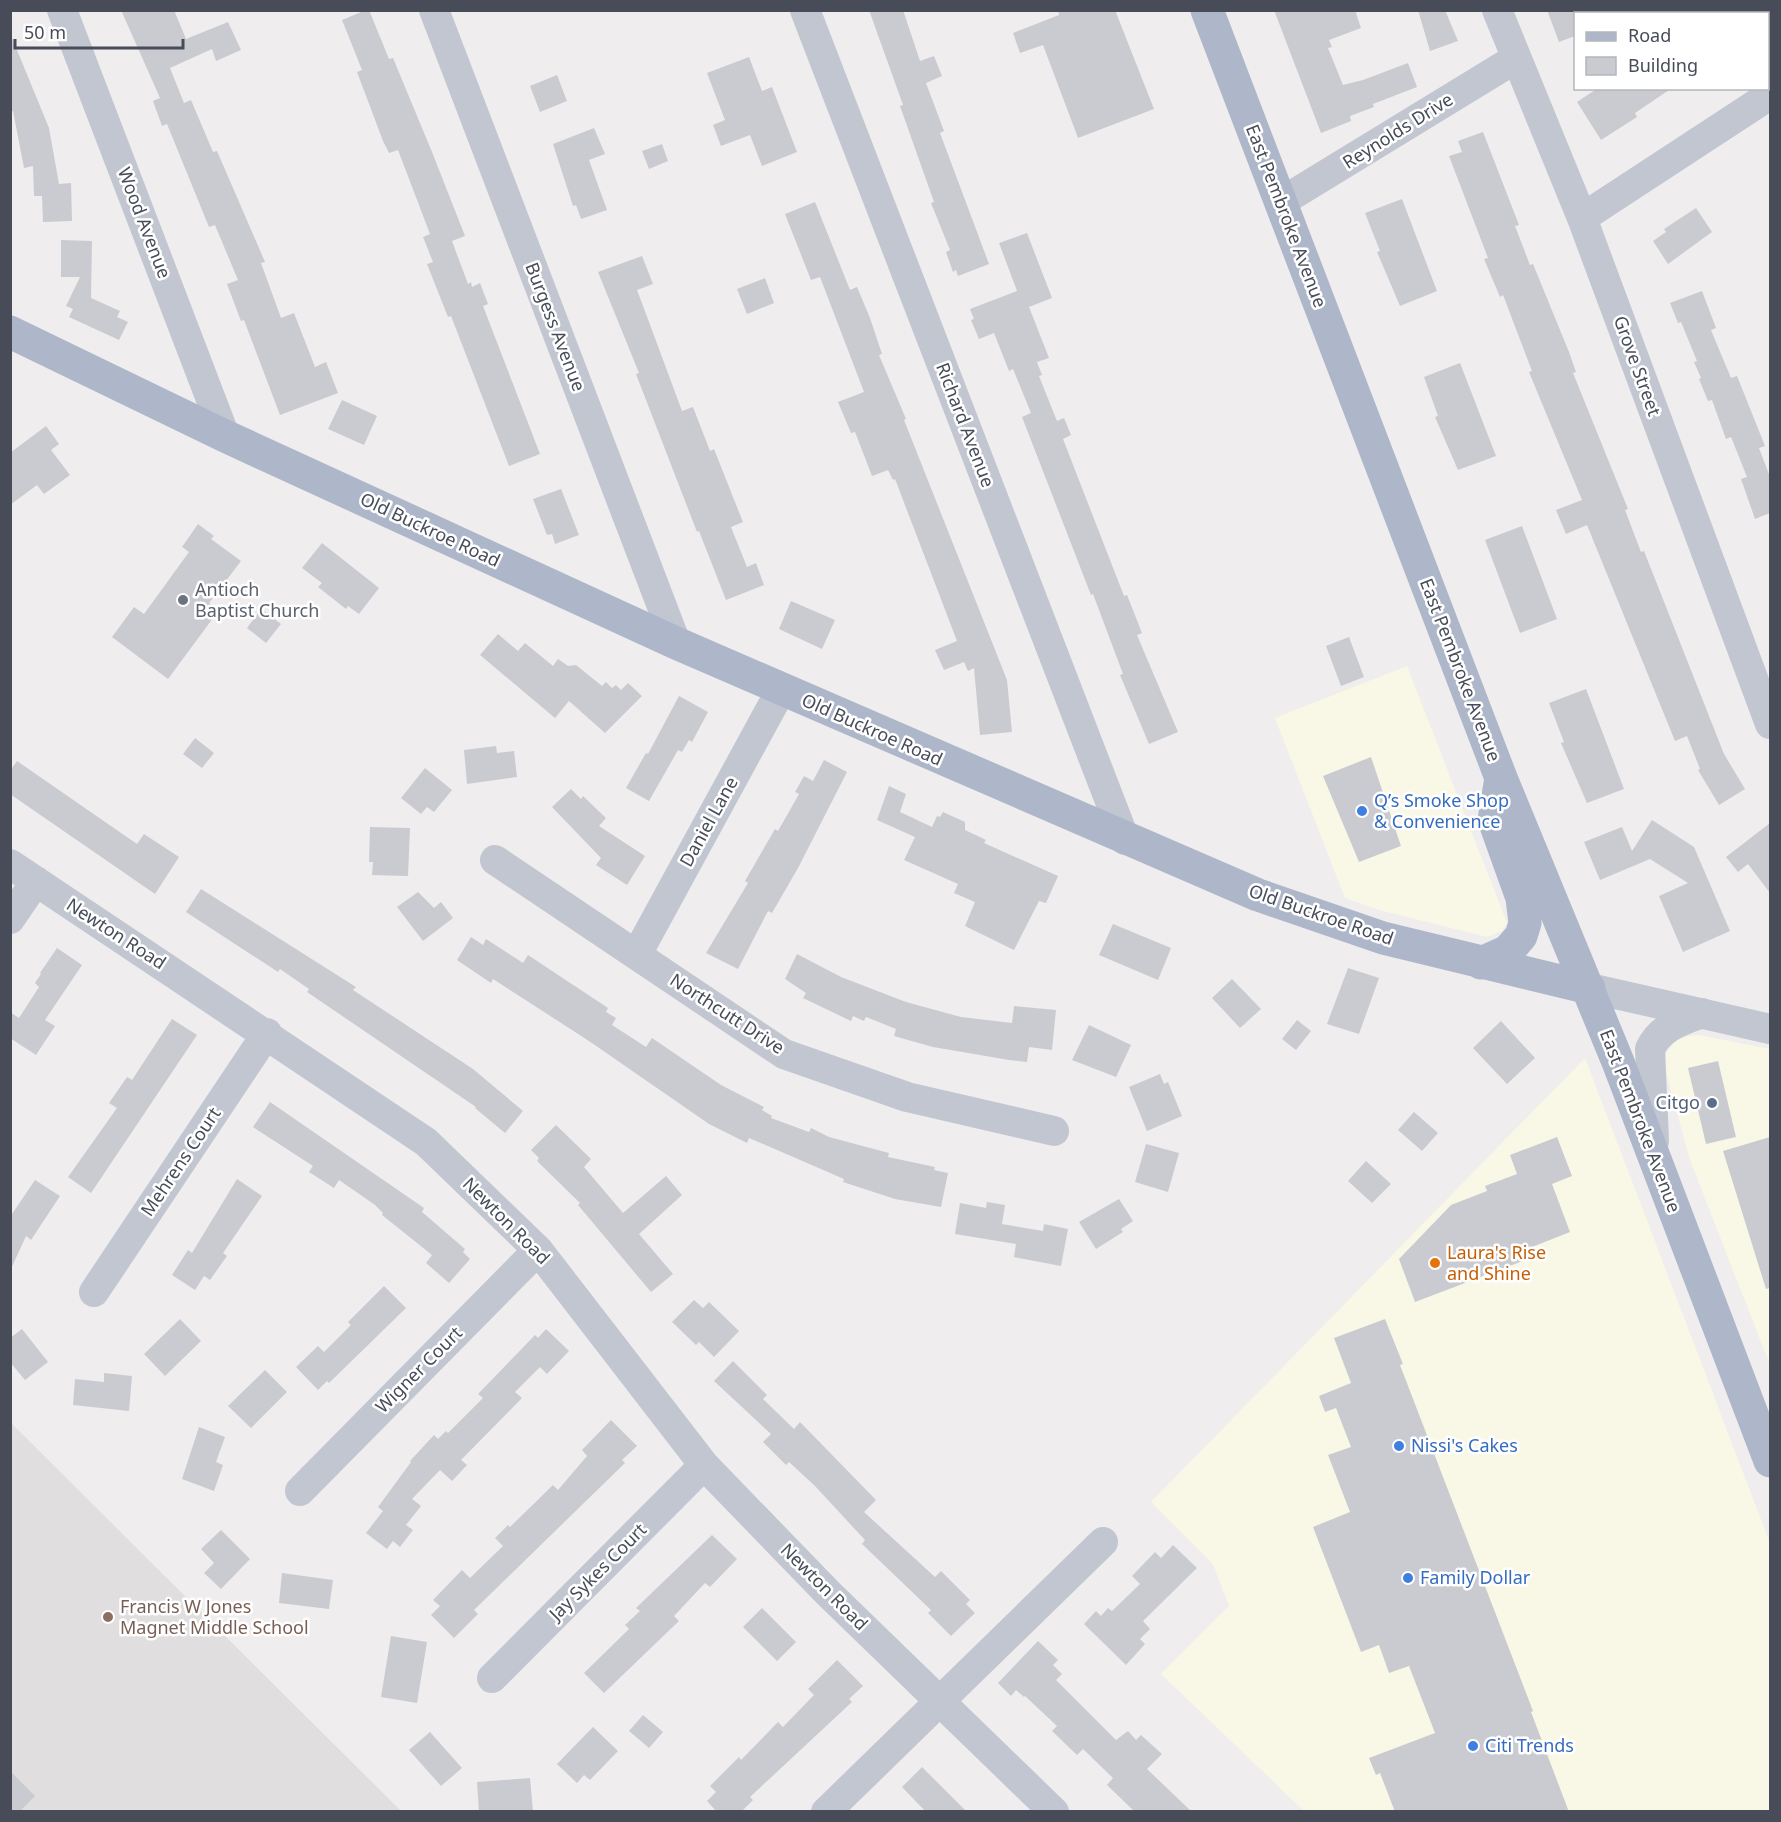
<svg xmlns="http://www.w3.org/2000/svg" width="1781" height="1822" font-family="'Noto Sans',sans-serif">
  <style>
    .commercial { fill: #f9f8e6 }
    .education { fill: #e0dede }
    .building { fill: #cacbd1 }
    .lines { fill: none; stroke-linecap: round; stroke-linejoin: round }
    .minor { stroke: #c1c6d1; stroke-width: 30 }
    .major { stroke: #aeb7c9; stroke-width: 33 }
    .worship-dot { fill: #6b7280; stroke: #fff; stroke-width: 2 }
    .shop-dot { fill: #3f7fe0; stroke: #fff; stroke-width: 2 }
    .service-dot { fill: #5c6f8a; stroke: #fff; stroke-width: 2 }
    .food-dot { fill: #e8710a; stroke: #fff; stroke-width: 2 }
    .education-dot { fill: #8d6e63; stroke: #fff; stroke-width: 2 }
    .labels { text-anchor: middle; stroke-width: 5; stroke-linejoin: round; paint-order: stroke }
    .street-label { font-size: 18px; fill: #474c58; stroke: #fff }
    .worship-label { font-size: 18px; fill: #5b616d; stroke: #fff; text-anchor: start }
    .shop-label { font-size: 18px; fill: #366cbe; stroke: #fff; text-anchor: start }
    .service-label { font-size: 18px; fill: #4e5e75; stroke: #fff; text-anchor: end }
    .food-label { font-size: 18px; fill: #c56008; stroke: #fff; text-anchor: start }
    .education-label { font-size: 18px; fill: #785e54; stroke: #fff; text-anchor: start }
  </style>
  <rect width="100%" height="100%" fill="#efeded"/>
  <!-- commercial -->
  <path class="commercial" d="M1407 666 1507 923 1502 931 1487 937 1379 910 1345 898 1275 718Z
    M1699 1035 1770 1049V1365L1690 1160 1665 1069 1666 1053 1675 1041 1688 1036Z
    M1585 1058 1770 1543V1811H1304L1161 1674 1229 1606 1213 1564 1151 1502Z"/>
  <!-- education -->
  <path class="education" d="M11 1423 401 1811H11Z"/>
  <!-- building -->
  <path class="building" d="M121 10H174L186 39 228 22 241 50 216 61 212 49 170 68 184 103 191 100 213 152 217 151 265 262 261 263 281 318 294 313 315 367 326 362 338 393 280 415 244 320 241 321 227 284 238 280 215 225 209 227 167 124 162 126 153 101 160 98Z
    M366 10H369L389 59 393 58 432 152 465 236 452 241 468 284 471 282 472 287 480 283 488 304 483 306 540 454 509 466 451 316 448 317 427 264 433 262 423 237 430 234 398 150 389 153 383 141 357 72 362 70 342 20Z
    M869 10H903L920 61 934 56 942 76 926 83 944 131 940 133 989 264 958 276 956 270 953 272 946 252 950 250 931 203 934 202 900 106 903 105Z
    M1058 10H1115L1154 109 1078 138 1043 45 1020 53 1013 33 1059 15Z
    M1274 10H1355L1361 28 1329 40 1332 47 1328 48 1343 85 1363 80 1408 63 1417 87 1373 104 1374 107 1350 116 1351 121 1321 133Z
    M1418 10H1445L1458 41 1430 51Z
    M1547 10H1575V36L1559 42Z
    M10 33 49 128 59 184 71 183 72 221 43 222 42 196H34L33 166 24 168 13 111 10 112Z
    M749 57 762 91 772 87 797 152 762 166 750 135 721 146 713 125 725 120 707 73Z
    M557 75 567 101 540 112 530 86Z
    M1598 88H1672L1635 113 1637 117 1601 140 1577 102Z
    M594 128 605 154 589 160 607 210 581 219 576 205 573 206 553 144Z
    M1483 132 1519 225 1515 226 1530 265 1533 264 1569 352 1576 372 1573 373 1628 509 1625 510 1641 552 1644 551 1724 754 1745 789 1719 805 1698 770 1700 769 1687 736 1675 741 1587 525 1566 534 1556 510 1582 500 1529 372 1532 371 1503 295 1500 297 1484 259 1488 258 1449 156 1462 152 1458 141Z
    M662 144 668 161 649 169 642 151Z
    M1402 199 1437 291 1400 306 1377 252 1380 251 1365 213Z
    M815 202 850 290 857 287 870 318 882 354 879 355 906 419 904 420 1007 680 1012 732 980 735 974 668 968 671 964 662 944 670 935 650 957 641 895 479 893 480 888 470 872 476 855 432 851 433 838 402 864 392 820 277 811 280 785 214Z
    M1696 208 1712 232 1668 264 1653 241 1666 232 1664 229Z
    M1027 233 1052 298 1029 307 1049 358 1037 362 1042 375 1039 376 1057 421 1064 418 1071 435 1063 439 1124 596 1127 595 1142 633 1137 635 1178 732 1149 744 1120 675 1123 674 1093 594 1091 595 1022 417 1031 413 1013 369 1009 371 994 333 979 339 971 320 974 319 970 309 1017 291 999 243Z
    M61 240 92 241 91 298 120 311 117 317 128 322 119 340 69 317 73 309 66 306 80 277H61Z
    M642 256 653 284 637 290 649 322 682 411 693 407 710 451 714 449 733 497 743 522 731 527 747 567 756 563 764 585 726 600 699 531 697 532 636 374 639 373 598 272Z
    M765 278 774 303 747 314 737 289Z
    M1702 291 1716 328 1711 330 1731 378 1737 376 1765 446 1759 448 1770 477V513L1755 519 1741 479 1747 477 1731 437 1726 439 1712 400 1708 401 1699 379 1701 378 1694 362 1697 361 1681 322 1678 323 1670 303Z
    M1460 363 1496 456 1458 470 1435 417 1438 416 1424 377Z
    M342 400 377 416 364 445 328 429Z
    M46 426 59 444 51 450 70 475 44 494 37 485 10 505V453Z
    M561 489 579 535 555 544 552 534 547 535 533 499Z
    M198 524 214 536 211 539 241 561 209 603 219 610 168 679 112 637 134 607 144 614 189 552 182 547Z
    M1522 526 1557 619 1520 633 1485 540Z
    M322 543 379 588 359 614 348 606 346 609 318 587 322 583 302 568Z
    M791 601 835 620 822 649 779 629Z
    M261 609 281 624 266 643 247 628Z
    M498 634 518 651 525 643 553 666 558 659 568 666 576 665 602 686 606 682 612 688 616 685 621 690 628 683 642 696 605 733 569 701 555 718 480 655Z
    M1349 637 1364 677 1341 686 1326 646Z
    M1586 689 1624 789 1587 803 1561 743 1564 742 1549 703Z
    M679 696 708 712 692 742 689 740 682 752 678 750 649 801 626 788 646 753 648 754Z
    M195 738 214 753 202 768 183 754Z
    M496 746 497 753 514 751 517 777 467 784 464 750Z
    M1371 757 1401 846 1359 862 1323 776Z
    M824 760 847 772 798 868 772 913 768 911 738 969 706 953 748 883 745 881 775 829 778 831 799 794 795 792 804 776 813 781Z
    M17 761 137 844 144 834 179 857 155 894 10 794V771Z
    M425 768 452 790 434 812 427 807 421 814 401 798Z
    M889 786 906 794 900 812 932 827 937 816 940 817 943 812 965 822V830L986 840 984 843 1058 876 1046 903 1039 901 1014 950 965 926 975 902 954 893 958 884 904 860 915 837 877 820Z
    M571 789 581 799 583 796 606 818 599 826 645 856 627 885 596 865 601 858 552 807Z
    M1652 820 1694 847 1730 931 1683 952 1659 896 1688 883 1650 859 1600 880 1584 842 1622 827 1632 851Z
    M1770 823V893L1748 864 1738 872 1726 857Z
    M370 827 410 828 408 876 372 875 373 862H369Z
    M201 889 356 987 353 990 473 1069 523 1111 505 1133 475 1108 476 1107 307 992 309 989 280 969 278 972 186 912Z
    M418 892 434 908 441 902 453 918 423 941 397 907Z
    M1113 924 1171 948 1158 980 1099 955Z
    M471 937 483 945 486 939 523 963 528 955 608 1008 606 1012 616 1018 612 1025 646 1047 652 1038 721 1085 764 1107 762 1110 772 1116 771 1118 809 1132 811 1128 829 1137 889 1153 888 1157 935 1167 934 1170 948 1173 941 1207 895 1199 843 1182 844 1179 749 1138 747 1143 709 1124 589 1041 493 979 491 983 457 960Z
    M57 948 82 965 45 1020 55 1026 36 1055 10 1038V1012L19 1018 39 987 35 983 41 974 40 973Z
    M797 954 841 977 906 1002 961 1017 1012 1023 1014 1006 1056 1010 1052 1050 1029 1047 1027 1062 1009 1060 933 1047 894 1036 896 1029 866 1017 864 1021 853 1016 851 1021 803 998 806 993 785 979Z
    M1348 968 1379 978 1359 1034 1327 1024Z
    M1232 979 1261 1009 1240 1028 1212 998Z
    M172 1019 197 1035 91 1193 68 1177 117 1108 109 1103 127 1077 132 1080Z
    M1297 1020 1311 1031 1296 1050 1282 1039Z
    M1501 1021 1535 1058 1507 1084 1473 1048Z
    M1089 1025 1131 1045 1116 1077 1072 1060Z
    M1718 1061 1736 1137 1706 1144 1688 1068Z
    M1160 1074 1164 1084 1168 1082 1182 1116 1147 1131 1129 1087Z
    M270 1102 424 1208 422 1212 465 1249 463 1252 470 1259 449 1283 426 1263 432 1255 382 1215 383 1213 375 1205 339 1180 334 1188 309 1172 313 1166 253 1127Z
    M1414 1112 1438 1133 1422 1151 1398 1130Z
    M556 1125 591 1159 584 1167 623 1213 666 1176 682 1195 639 1234 673 1274 651 1292 578 1205 580 1203 537 1161 539 1158 531 1150Z
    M1557 1137 1572 1176 1552 1184 1570 1232 1532 1247 1536 1256 1415 1302 1399 1259 1451 1205 1487 1191 1485 1186 1517 1174 1510 1155Z
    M1770 1137V1288L1766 1289 1723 1151Z
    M1146 1144 1179 1153 1168 1192 1135 1182Z
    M1366 1161 1391 1184 1372 1203 1348 1181Z
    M237 1179 262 1196 223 1253 227 1256 210 1280 204 1276 195 1290 172 1275 188 1250 192 1253Z
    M35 1180 60 1196 31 1240 26 1236 10 1271V1217Z
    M1119 1199 1133 1221 1121 1229 1123 1232 1096 1249 1079 1222Z
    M987 1202 1005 1205 1002 1224 1043 1231 1044 1224 1068 1229 1061 1266 1014 1257 1016 1244 955 1234 960 1203 986 1208Z
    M384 1286 406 1308 329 1383 327 1381 318 1390 296 1367 318 1346 324 1352 351 1325 348 1322Z
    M694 1300 703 1308 709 1302 739 1331 714 1357 699 1342 696 1345 672 1322Z
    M180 1319 201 1341 165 1376 144 1354Z
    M1385 1319 1403 1364 1400 1365 1533 1711 1531 1712 1569 1812H1395L1380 1773 1376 1775 1369 1758 1435 1733 1409 1666 1389 1673 1379 1645 1361 1652 1313 1527 1350 1512 1328 1455 1351 1447 1336 1408 1325 1412 1319 1396 1351 1383 1334 1338Z
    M22 1329 48 1362 25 1380 10 1362V1338Z
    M546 1329 569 1351 547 1374 540 1367 515 1392 522 1398 461 1460 467 1465 452 1481 440 1470 412 1499 421 1506 406 1525 413 1530 400 1547 393 1541 387 1549 366 1533 383 1511 378 1507 411 1462 410 1461 434 1435 438 1439 446 1431 448 1433 483 1398 478 1394 535 1335 538 1338Z
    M733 1361 767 1395 763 1399 794 1429 800 1422 876 1500 864 1512 935 1577 941 1571 970 1600 966 1604 975 1613 951 1636 928 1613 931 1610 862 1544 865 1540 815 1486 789 1462 786 1465 763 1442 771 1434 714 1381Z
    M265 1370 287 1392 251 1428 228 1406Z
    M104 1373 132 1376 129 1411 73 1405 75 1379 104 1382Z
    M611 1420 637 1446 622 1460 625 1463 474 1610 478 1614 454 1638 431 1615 440 1606 433 1600 462 1570 470 1578 503 1546 495 1538 508 1525 510 1527 553 1485 558 1490 587 1456 582 1450Z
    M199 1427 225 1437 216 1462 223 1465 214 1491 182 1479Z
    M221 1530 250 1559 221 1589 204 1573 214 1563 201 1549Z
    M712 1535 737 1559 710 1587 705 1583 674 1616 679 1621 604 1693 584 1673 629 1629 625 1625 640 1611 636 1608Z
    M1173 1545 1197 1568 1143 1621 1150 1629 1140 1639 1145 1644 1126 1665 1084 1624 1096 1611 1101 1616 1108 1608 1112 1611 1140 1584 1132 1576 1155 1552 1161 1558Z
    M282 1573 333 1580 329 1609 279 1603Z
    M762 1608 796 1642 777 1661 743 1627Z
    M391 1636 427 1642 417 1703 381 1697Z
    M1038 1641 1058 1660 1053 1665 1062 1674 1056 1680 1116 1740 1128 1731 1136 1740 1141 1735 1162 1754 1147 1769 1192 1812H1135L1107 1785 1113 1778 1083 1749 1077 1755 1052 1731 1057 1726 1025 1696 1024 1697 1016 1690 1011 1696 998 1683Z
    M837 1660 863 1686 849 1699 852 1702 750 1797 753 1800 741 1812H717L707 1801 716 1792 710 1786 739 1757 741 1760 778 1722 783 1727 814 1695 808 1689Z
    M643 1715 663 1732 649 1748 629 1731Z
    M593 1727 618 1751 590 1780 584 1775 577 1783 557 1764Z
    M430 1732 462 1768 441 1786 409 1750Z
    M922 1767 967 1812H926L902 1787Z
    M10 1771 35 1796 19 1812H10Z
    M530 1778 533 1811 479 1812 477 1782Z"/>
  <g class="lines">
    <!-- minor -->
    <path class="minor" d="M62 10 225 436
      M434 10 676 643
      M805 10 1125 840
      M1497 10 1582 218 1770 724
      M1281 202 1515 59
      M1582 218 1770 95
      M495 860 784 1054 907 1097 1054 1131
      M10 864 426 1142 538 1250 704 1465 828 1593 1054 1812
      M10 919 36 881
      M637 954 781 690
      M1589 988 1770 1029
      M1654 1141 1650 1049C1660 1027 1681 1021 1702 1013
      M94 1292 267 1033
      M300 1491 538 1250
      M492 1678 704 1465
      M826 1812 1103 1542"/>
    <!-- major -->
    <path class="major" d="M1207 10 1501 778 1618 1062 1770 1461
      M10 332 225 436 676 643 1258 895 1383 938 1589 988
      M1481 963 1508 951 1521 936 1525 923 1522 898 1494 820 1501 778"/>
  </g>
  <!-- markers -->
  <circle class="worship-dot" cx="183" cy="600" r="6"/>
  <g class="shop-dot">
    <circle cx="1362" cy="811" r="6"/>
    <circle cx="1399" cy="1446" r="6"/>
    <circle cx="1408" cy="1578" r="6"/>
    <circle cx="1473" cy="1746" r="6"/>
  </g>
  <circle class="service-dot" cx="1712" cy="1103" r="6"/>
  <circle class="food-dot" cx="1435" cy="1263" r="6"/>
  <circle class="education-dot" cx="108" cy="1617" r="6"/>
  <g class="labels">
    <!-- street labels -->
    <g class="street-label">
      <text transform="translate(1398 131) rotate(-32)" y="6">Reynolds Drive</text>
      <text transform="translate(1286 216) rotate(69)" y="6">East Pembroke Avenue</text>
      <text transform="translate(144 223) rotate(69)" y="6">Wood Avenue</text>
      <text transform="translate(555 327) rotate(69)" y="6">Burgess Avenue</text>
      <text transform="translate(1637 366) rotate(70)" y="6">Grove Street</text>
      <text transform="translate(965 425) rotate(69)" y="6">Richard Avenue</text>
      <text transform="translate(430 530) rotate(25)" y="6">Old Buckroe Road</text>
      <text transform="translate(1460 670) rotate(69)" y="6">East Pembroke Avenue</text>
      <text transform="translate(872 730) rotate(24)" y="6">Old Buckroe Road</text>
      <text transform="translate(709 822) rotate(-61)" y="6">Daniel Lane</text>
      <text transform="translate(1321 915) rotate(19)" y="6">Old Buckroe Road</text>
      <text transform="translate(116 934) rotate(33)" y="6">Newton Road</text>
      <text transform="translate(727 1014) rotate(33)" y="6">Northcutt Drive</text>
      <text transform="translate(1640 1121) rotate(69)" y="6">East Pembroke Avenue</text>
      <text transform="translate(181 1162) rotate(-56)" y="6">Mehrens Court</text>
      <text transform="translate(506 1221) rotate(45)" y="6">Newton Road</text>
      <text transform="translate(419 1370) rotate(-45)" y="6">Wigner Court</text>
      <text transform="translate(598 1572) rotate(-45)" y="6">Jay Sykes Court</text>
      <text transform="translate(824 1587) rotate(45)" y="6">Newton Road</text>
    </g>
    <!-- worship labels -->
    <g class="worship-label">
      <text x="195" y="596">Antioch<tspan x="195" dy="21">Baptist Church</tspan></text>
    </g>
    <!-- shop labels -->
    <g class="shop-label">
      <text x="1374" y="807">Q’s Smoke Shop<tspan x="1374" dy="21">&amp; Convenience</tspan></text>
      <text x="1411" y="1452">Nissi's Cakes</text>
      <text x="1420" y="1584">Family Dollar</text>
      <text x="1485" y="1752">Citi Trends</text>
    </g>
    <!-- service labels -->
    <g class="service-label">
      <text x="1700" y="1109">Citgo</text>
    </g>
    <!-- food labels -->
    <g class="food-label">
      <text x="1447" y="1259">Laura's Rise<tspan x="1447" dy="21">and Shine</tspan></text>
    </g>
    <!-- education labels -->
    <g class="education-label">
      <text x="120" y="1613">Francis W Jones<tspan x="120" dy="21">Magnet Middle School</tspan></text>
    </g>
  </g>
  <!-- border -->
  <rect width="1781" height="1822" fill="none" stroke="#474c58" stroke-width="24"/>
  <!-- legend -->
  <rect x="1574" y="12" width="195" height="78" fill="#ffffff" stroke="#b5b7bc" stroke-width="1.5"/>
  <rect x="1586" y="32" width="30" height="9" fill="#aeb7c9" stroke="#b5b7bc" stroke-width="1.5"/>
  <text x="1628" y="42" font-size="18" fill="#474c58">Road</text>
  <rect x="1586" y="57" width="30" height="18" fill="#cacbd1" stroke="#b5b7bc" stroke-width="1.5"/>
  <text x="1628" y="72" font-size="18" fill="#474c58">Building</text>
  <!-- scale -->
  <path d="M15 39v9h168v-9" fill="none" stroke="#474c58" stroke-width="3"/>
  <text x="24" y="39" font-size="18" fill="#474c58" stroke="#ffffff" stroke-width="4.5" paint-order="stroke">50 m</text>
</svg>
